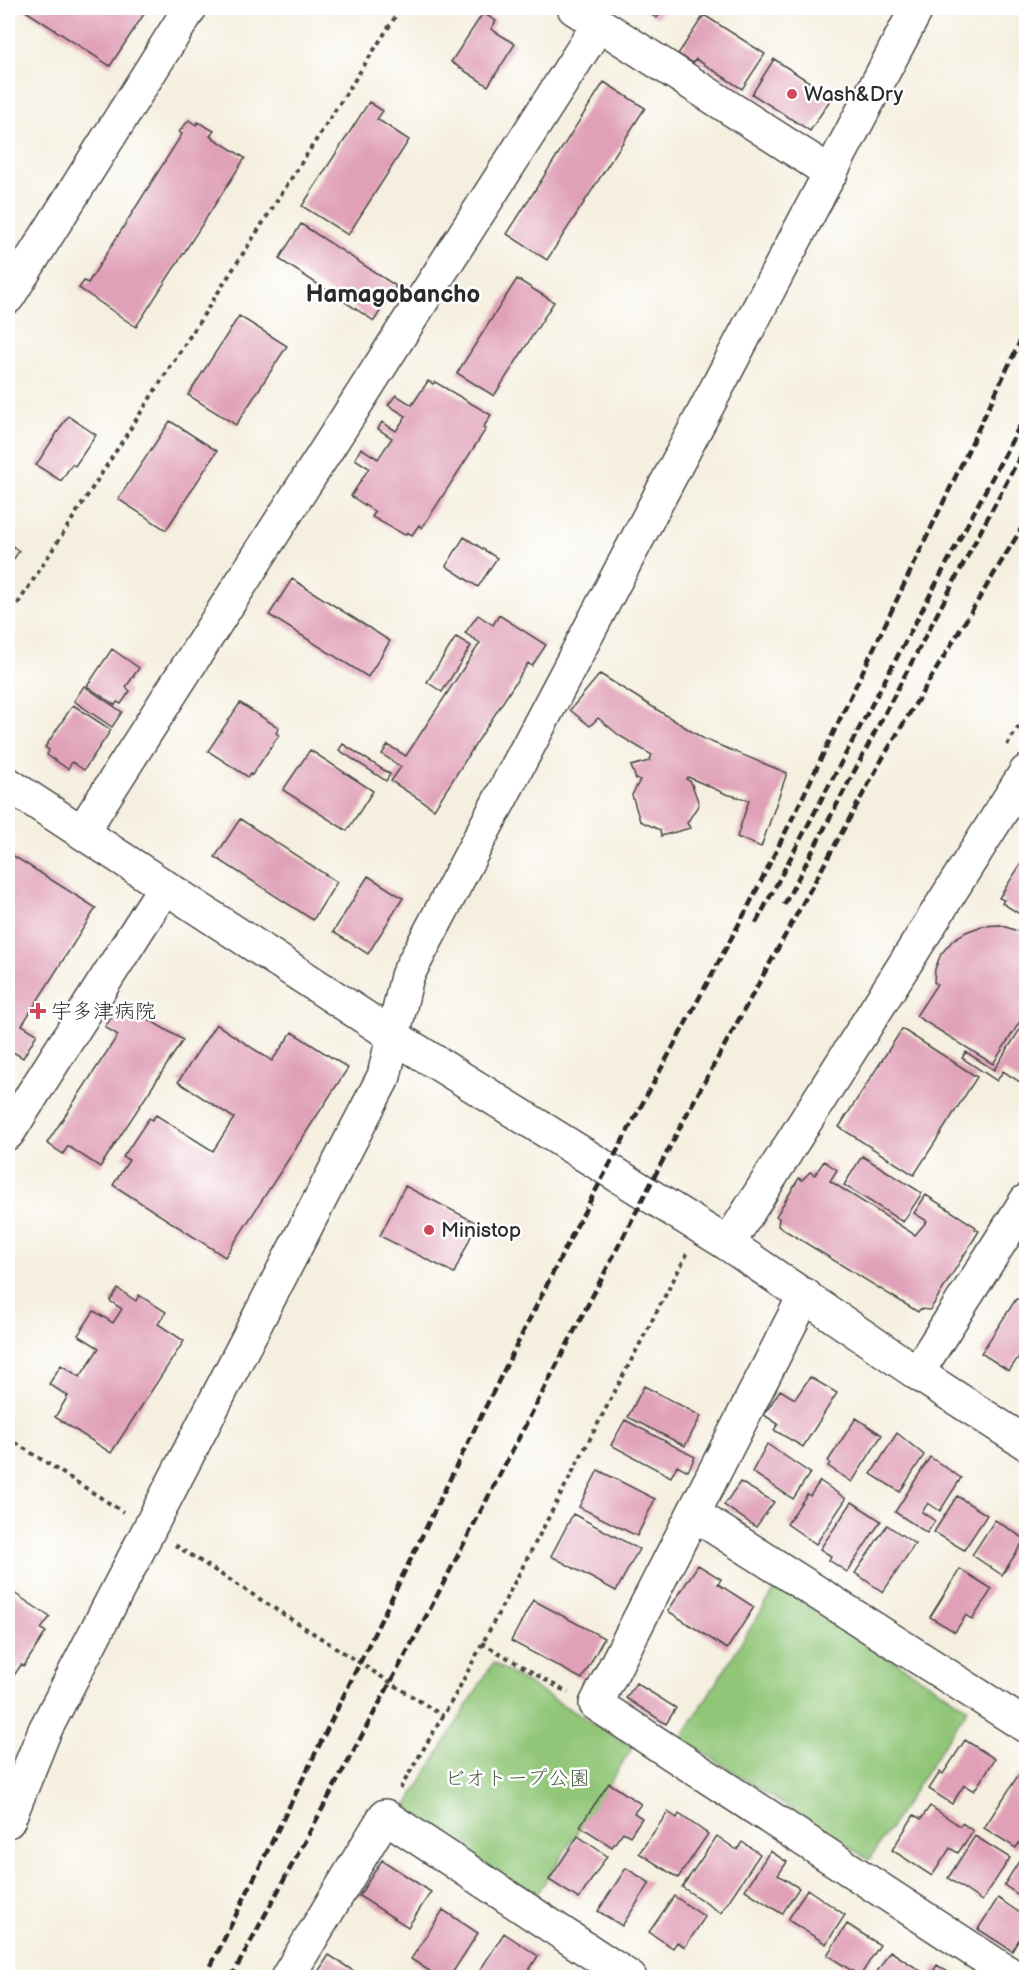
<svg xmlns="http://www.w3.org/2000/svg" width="1034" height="1985" font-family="'Balsamiq Sans','Klee One',sans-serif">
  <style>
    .green { fill: #91c678; stroke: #5e7852; stroke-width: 1.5 }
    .building { fill: #e0a0b7 }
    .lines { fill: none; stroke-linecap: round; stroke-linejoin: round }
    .street-casing { stroke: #494846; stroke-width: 36 }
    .secondary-casing { stroke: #494846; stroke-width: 36 }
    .path { stroke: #494846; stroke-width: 4; stroke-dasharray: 4.5 4.5; stroke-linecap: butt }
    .street { stroke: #fff; stroke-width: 33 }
    .secondary { stroke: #fff; stroke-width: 33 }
    .rail { stroke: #2b2b2b; stroke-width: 4.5; stroke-dasharray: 9 4.5; stroke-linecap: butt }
    .poi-dot { fill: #d1495b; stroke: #fff; stroke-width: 2 }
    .labels { text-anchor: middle; stroke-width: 5; stroke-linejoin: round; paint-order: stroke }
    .poi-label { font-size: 21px; fill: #2b2b2b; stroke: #fff; text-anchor: start }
    .park-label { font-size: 21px; fill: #4f6146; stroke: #fff }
    .quarter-label { font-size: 24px; font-weight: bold; fill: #2b2b2b; stroke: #fff }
  </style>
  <rect width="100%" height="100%" fill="#fff"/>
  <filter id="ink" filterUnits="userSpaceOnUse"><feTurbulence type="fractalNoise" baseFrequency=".0167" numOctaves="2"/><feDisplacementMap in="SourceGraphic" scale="12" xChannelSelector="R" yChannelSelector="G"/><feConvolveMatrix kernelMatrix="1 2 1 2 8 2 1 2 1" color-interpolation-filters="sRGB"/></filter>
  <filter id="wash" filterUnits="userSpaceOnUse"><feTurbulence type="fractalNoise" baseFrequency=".008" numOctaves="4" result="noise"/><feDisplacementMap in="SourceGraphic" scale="24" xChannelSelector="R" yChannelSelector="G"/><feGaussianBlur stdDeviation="1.35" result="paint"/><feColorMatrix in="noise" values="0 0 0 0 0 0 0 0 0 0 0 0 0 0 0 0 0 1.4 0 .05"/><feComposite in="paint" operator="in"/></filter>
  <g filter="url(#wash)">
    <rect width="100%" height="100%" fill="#f5efdf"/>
    <!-- green -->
    <path class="green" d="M777 1586 968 1708 869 1860 681 1738Z
      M493 1663 633 1747 535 1897 404 1810Z"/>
    <g id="blocks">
      <!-- building -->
      <path class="building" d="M21 8H148L110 66Z
        M640 8H664L657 18Z
        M483 13 496 21 491 29 515 44 488 86 451 62Z
        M704 15 765 54 742 89 696 59 693 63 678 54Z
        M774 59 832 97 810 131 752 94Z
        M604 82 645 108 547 260 507 234Z
        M369 102 383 111 377 119 409 140 348 235 302 206Z
        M189 120 196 125 198 122 214 131 210 136 245 158 136 327 79 288 84 281 88 283 182 134 179 132Z
        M301 224 396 286 374 321 279 259Z
        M517 279 554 302 494 396 457 373Z
        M239 316 287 346 236 425 188 395Z
        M428 381 433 384 435 382 491 415 483 428 486 429 422 528 419 525 412 535 407 532 405 535 372 517 375 512 351 496 369 468 355 459 361 448 378 459 392 438 378 429 382 422 396 431 406 416 388 405 396 395 412 405Z
        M68 416 96 435 75 466 72 464 61 481 36 465Z
        M170 421 217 451 166 530 118 499Z
        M464 537 497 558 478 587 446 566Z
        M8 543 19 551 8 568Z
        M292 579 390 641 368 677 269 615Z
        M478 615 493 625 499 615 546 645 532 666 528 663 434 809 391 781 401 767 382 754 388 745 406 756 480 643 465 633Z
        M456 637 471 646 442 692 427 682Z
        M112 649 139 668 126 687 130 691 121 704 117 702 115 705 87 686Z
        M600 674 704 739 787 773 761 847 737 837 749 800 726 794 688 777 686 779 691 782 699 804 687 823 690 828 661 836 660 830 640 821 632 795 640 780 636 779 631 766 649 761 652 755 620 736 598 718 590 726 570 710Z
        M84 686 122 712 112 727 74 701Z
        M240 703 279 728 276 733 279 735 252 775 250 774 248 777 208 751Z
        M73 705 111 730 84 770 72 762 68 769 47 755 49 750 45 747Z
        M343 744 390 774 386 781 339 750Z
        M310 750 373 791 347 831 283 790Z
        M240 819 337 882 313 920 215 857Z
        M12 855 96 908 22 1025 37 1034 23 1058 8 1049V861Z
        M1026 856V918L1002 903 1004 900 999 898Z
        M368 876 403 898 368 954 333 932Z
        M1000 925 1026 934V1012L993 1064 916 1016 937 984 934 982 935 969 941 954 953 940 966 932 982 926Z
        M121 1003 183 1040 100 1167 68 1146 63 1154 47 1143 118 1035 105 1027Z
        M1026 1020V1086L1003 1071 997 1081 962 1058 966 1052 994 1070Z
        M216 1024 272 1061 292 1032 348 1068 225 1257 113 1185 129 1160 123 1157 149 1118 152 1120 156 1115 213 1151 234 1118 178 1082Z
        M902 1029 977 1077 914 1175 839 1127Z
        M862 1156 922 1193 903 1222 844 1185Z
        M824 1161 837 1170 830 1181 915 1235 927 1221 914 1213 926 1195 976 1227 975 1229 979 1231 930 1310 920 1309 918 1312 778 1226 779 1218 776 1216 799 1178 802 1180 810 1172 815 1175Z
        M405 1186 477 1223 454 1273 380 1236Z
        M118 1289 136 1301 139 1295 166 1312 158 1324 184 1341 111 1453 55 1417 68 1396 49 1384 61 1365 80 1377 99 1348 78 1335 94 1311 113 1323 122 1309 110 1301Z
        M1016 1299 1026 1301V1346L1009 1371 981 1353Z
        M810 1377 837 1393 803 1447 774 1430 778 1424 764 1415 780 1390 795 1399Z
        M644 1386 701 1416 685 1446 628 1417Z
        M856 1418 882 1435 852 1482 828 1466 830 1463 828 1461Z
        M625 1420 695 1457 688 1471 677 1465 671 1477 611 1445Z
        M897 1433 924 1455 900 1492 871 1474Z
        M767 1444 810 1473 793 1499 752 1472Z
        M930 1457 961 1478 940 1511 928 1503 922 1512 935 1521 927 1533 895 1512Z
        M598 1470 655 1499 637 1536 579 1507Z
        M820 1481 846 1499 816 1544 787 1524 807 1494 810 1496Z
        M740 1482 774 1502 756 1527 724 1505Z
        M957 1496 987 1515 964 1550 934 1532Z
        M852 1502 881 1521 847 1572 829 1560 831 1556 820 1549Z
        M573 1514 639 1549 616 1591 551 1556Z
        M995 1520 1025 1539 1002 1575 972 1555Z
        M887 1525 915 1544 883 1592 855 1573Z
        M698 1565 721 1579 718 1584 754 1607 727 1649 668 1611Z
        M960 1569 992 1589 972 1620 966 1615 955 1632 930 1617Z
        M8 1589 50 1617 41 1629 46 1632 24 1666 21 1665 13 1677 8 1673Z
        M533 1600 604 1638 582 1679 511 1641Z
        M636 1683 676 1708 666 1724 626 1698Z
        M965 1740 995 1759 974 1791 964 1785 952 1804 929 1789 940 1772 943 1774Z
        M1019 1774 1026 1779V1832L1016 1848 984 1828Z
        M609 1783 641 1804 634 1813 642 1818 630 1836 623 1832 612 1847 580 1826Z
        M930 1806 960 1826 962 1823 973 1831 958 1853 950 1848 932 1876 892 1850 914 1815 921 1819Z
        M668 1812 677 1818 679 1814 708 1834 678 1878 639 1853Z
        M578 1836 607 1856 579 1899 549 1880Z
        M717 1836 737 1850 742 1842 760 1854 721 1913 682 1887Z
        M975 1836 1010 1858 982 1901 948 1878Z
        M770 1851 787 1862 778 1875 799 1888 782 1914 745 1890Z
        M1021 1858 1026 1862V1900L1004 1885Z
        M382 1860 431 1892 408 1927 359 1896Z
        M626 1868 650 1883 622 1926 598 1911Z
        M807 1889 845 1915 826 1944 788 1920Z
        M674 1896 705 1917 685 1947 677 1942 673 1948 649 1932Z
        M998 1898 1026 1917V1928L1012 1951 978 1929Z
        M443 1910 478 1933 449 1978H440L411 1959Z
        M847 1924 880 1945 860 1976 827 1955Z
        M504 1933 538 1956 524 1978H475Z
        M890 1951 924 1973 921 1978H873Z
        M329 1955 364 1978H314Z
        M937 1965 957 1978H929Z"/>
    </g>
  </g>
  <g filter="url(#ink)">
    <use href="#blocks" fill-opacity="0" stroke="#494846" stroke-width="1.5"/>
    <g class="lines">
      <!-- street casing -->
      <g class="street-casing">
        <path id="street" d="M8 1133 164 888
          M728 1244 1026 772
          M805 1295 596 1704 1016 1978
          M917 1373 1026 1201
          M694 1514 1026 1726
          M287 1978 385 1816 630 1978"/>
      </g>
      <!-- secondary casing -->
      <g class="secondary-casing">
        <path id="secondary" d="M574 8 831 173
          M8 297 190 8
          M8 784 395 1037 728 1244 917 1373 1026 1443
          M82 832 599 24
          M8 1821 45 1730 384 1076 407 976 917 8"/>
      </g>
      <!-- path -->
      <path class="path" d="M8 619 401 8
        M1007 745 1026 715
        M8 1438 123 1512
        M175 1545 443 1716
        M482 1643 568 1693
        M400 1789 457 1692 687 1254"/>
      <!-- street -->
      <use href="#street" class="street"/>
      <!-- secondary -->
      <use href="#secondary" class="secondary"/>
      <!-- rail -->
      <path class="rail" d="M784 905 1026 445
        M756 923 1026 414
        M205 1978 480 1418 575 1229 747 909 797 809 1026 329
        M231 1978 429 1611 689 1110 885 754 1026 521"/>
    </g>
  </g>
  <!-- markers -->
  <g class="poi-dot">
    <circle cx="792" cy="94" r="6"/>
    <path d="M35 1002h6v6h6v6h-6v6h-6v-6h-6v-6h6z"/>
    <circle cx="429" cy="1230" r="6"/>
  </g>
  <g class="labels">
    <!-- poi labels -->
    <g class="poi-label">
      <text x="804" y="101">Wash&amp;Dry</text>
      <text x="51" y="1018">宇多津病院</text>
      <text x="441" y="1237">Ministop</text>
    </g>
    <!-- park labels -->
    <g class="park-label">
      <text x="517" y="1785">ビオトープ公園</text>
    </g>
    <!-- quarter labels -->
    <g class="quarter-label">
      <text x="393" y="302">Hamagobancho</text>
    </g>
  </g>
  <!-- margin -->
  <rect width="1034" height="1985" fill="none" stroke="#fff" stroke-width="30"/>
</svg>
